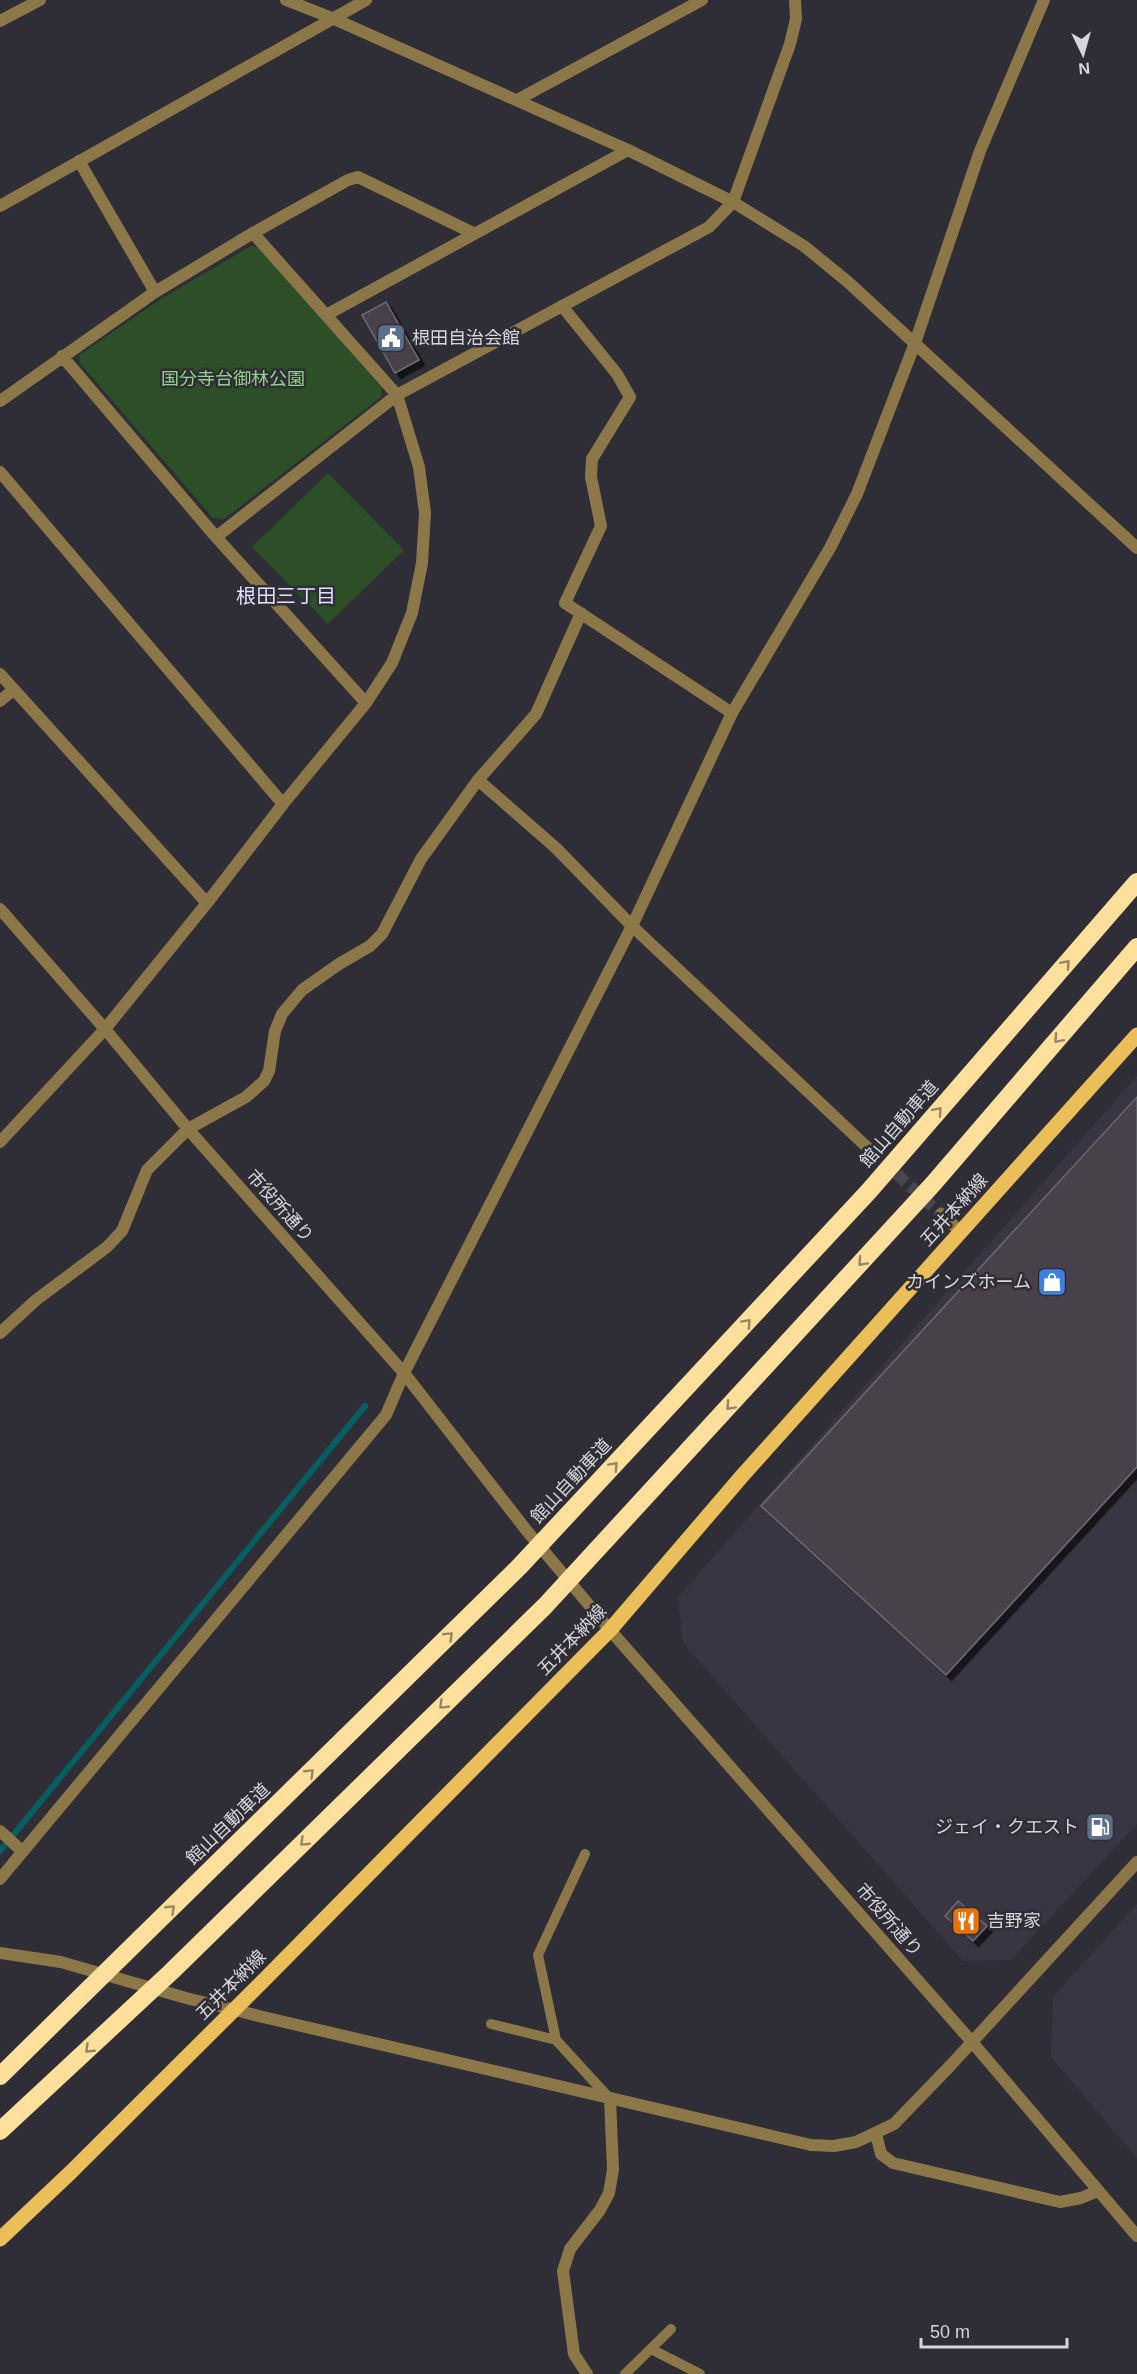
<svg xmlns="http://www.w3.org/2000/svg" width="1137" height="2374" font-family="Arial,'Noto Sans JP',sans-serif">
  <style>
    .built { fill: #393542 }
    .green { fill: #2c4f28 }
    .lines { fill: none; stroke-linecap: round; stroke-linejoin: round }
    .stream { stroke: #055e61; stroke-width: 6 }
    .building { fill: #474249; stroke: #6f6a71; stroke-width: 1.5; filter: url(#shadow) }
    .minor-tunnel { stroke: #48464e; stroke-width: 12; stroke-dasharray: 12 6; stroke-linecap: butt }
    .service { stroke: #8c7749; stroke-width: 10 }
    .minor { stroke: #8c7749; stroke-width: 12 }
    .tertiary { stroke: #8c7749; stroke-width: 12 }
    .primary { stroke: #eabe59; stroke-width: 15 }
    .motorway { stroke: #fedf9c; stroke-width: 18 }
    .oneway { stroke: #968668 }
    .labels { text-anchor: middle; stroke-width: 5; stroke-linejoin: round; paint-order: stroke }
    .poi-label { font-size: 18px; fill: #d7d6da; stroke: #2f2d35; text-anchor: start }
    .park-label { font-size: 18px; fill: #91d288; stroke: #2f2d35 }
    .street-label { font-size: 18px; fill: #d7d6da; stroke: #2f2d35 }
    .neighbourhood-label { font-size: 20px; fill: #dfe0fe; stroke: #2f2d35 }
  </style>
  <defs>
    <filter id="shadow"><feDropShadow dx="5.5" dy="5.5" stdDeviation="0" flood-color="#0009"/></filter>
  </defs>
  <rect width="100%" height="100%" fill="#2f2d35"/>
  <!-- built -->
  <path class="built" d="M1137 1076V1824L1011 1960 963 1961 683 1643 678 1597Z
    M1137 1904V2158L1051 2057 1053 1997Z"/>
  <!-- green -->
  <path class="green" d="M251 246 260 248 382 388 381 397 224 519 213 518 80 363 79 355 161 299Z
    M328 473 404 550 328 624 252 547Z"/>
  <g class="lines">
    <!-- stream -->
    <path class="stream" d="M0 1851 365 1406"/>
  </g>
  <!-- building -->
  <path class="building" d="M386 302 419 360 395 373 362 315Z
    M1137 1097V1467L946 1675 761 1506Z
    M958 1901 987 1926 973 1941 945 1916Z"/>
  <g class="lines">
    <!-- minor-tunnel -->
    <path class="minor-tunnel" d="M870 1150 941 1214"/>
    <!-- service -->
    <path class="service" d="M585 1854 538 1955 556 2040 610 2099
      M491 2024 556 2040
      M651 2349 700 2374
      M625 2374 671 2329"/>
    <!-- minor -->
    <path class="minor" d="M0 21 40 0
      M517 100 702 0
      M79 161 155 292
      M562 306 617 374 630 397 592 459 591 477 601 526 565 603 732 713
      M326 315 628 150
      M62 356 216 537 366 703
      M0 401 155 292 253 233 348 180 358 177 473 233
      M0 472 283 804
      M216 537 397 395 709 227 733 202 790 44 796 19 795 0
      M0 674 207 903
      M0 701 13 690
      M478 780 556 848 632 926 870 1150
      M0 1142 105 1029 207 903 283 804 366 703 392 663 412 613 422 563 425 513 419 467 397 395 253 233
      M941 1214 961 1232
      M0 1333 36 1300 107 1247 122 1231 147 1170 188 1129 246 1097 264 1081 269 1071 275 1031 282 1014 302 990 339 964 370 946 382 934 421 859 478 780 536 714 581 613
      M0 1831 22 1851
      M876 2134 881 2154 893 2163 1060 2202 1081 2198 1098 2191
      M587 2374 574 2354 563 2271 570 2249 600 2210 609 2193 613 2170 610 2099"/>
    <!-- tertiary -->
    <path class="tertiary" d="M286 0 332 18 628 150 733 202 804 246 848 282 1137 548
      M0 206 366 0
      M0 909 105 1029 188 1129 404 1373 527 1531 610 1630 972 2042 1137 2236
      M0 1879 386 1415 404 1373 632 926 732 713 830 548 857 494 915 343 980 151 1044 0
      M0 1953 61 1962 186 1998 263 2017 811 2145 834 2146 856 2142 894 2124 950 2066 1137 1862"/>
    <!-- primary -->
    <path class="primary" d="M0 2239 71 2172 261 1983 610 1630 742 1476 1137 1035"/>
    <!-- motorway -->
    <path class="motorway" d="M0 2076 520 1566 869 1191 1137 882
      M0 2131 171 1972 545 1606 933 1184 1137 947"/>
  </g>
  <!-- one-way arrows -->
  <defs><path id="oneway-chevron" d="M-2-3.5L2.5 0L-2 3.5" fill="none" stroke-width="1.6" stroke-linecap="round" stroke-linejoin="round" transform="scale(1.5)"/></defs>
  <g class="oneway">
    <use href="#oneway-chevron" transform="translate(1066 964) rotate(-49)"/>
    <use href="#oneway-chevron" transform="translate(1058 1039) rotate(131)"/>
    <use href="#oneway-chevron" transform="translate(938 1111) rotate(-49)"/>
    <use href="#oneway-chevron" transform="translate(862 1262) rotate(133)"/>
    <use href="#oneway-chevron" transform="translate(747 1323) rotate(-47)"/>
    <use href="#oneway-chevron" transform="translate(730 1406) rotate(133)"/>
    <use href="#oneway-chevron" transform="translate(614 1466) rotate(-47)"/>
    <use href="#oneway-chevron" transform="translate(449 1636) rotate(-44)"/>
    <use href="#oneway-chevron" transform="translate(443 1705) rotate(136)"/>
    <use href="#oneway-chevron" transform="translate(310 1773) rotate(-44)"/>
    <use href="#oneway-chevron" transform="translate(304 1842) rotate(136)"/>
    <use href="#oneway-chevron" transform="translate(171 1909) rotate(-44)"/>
    <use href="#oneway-chevron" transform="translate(89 2049) rotate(137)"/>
  </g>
  <!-- icons -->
  <defs>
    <g id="civic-square" transform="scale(1.5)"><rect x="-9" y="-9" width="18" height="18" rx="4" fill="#5c6f8a" stroke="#2f2d35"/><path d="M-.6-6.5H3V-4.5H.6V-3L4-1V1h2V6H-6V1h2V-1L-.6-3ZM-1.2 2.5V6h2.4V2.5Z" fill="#fff"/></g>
    <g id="shop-square" transform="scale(1.5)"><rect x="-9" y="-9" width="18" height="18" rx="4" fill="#3f7fe0" stroke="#2f2d35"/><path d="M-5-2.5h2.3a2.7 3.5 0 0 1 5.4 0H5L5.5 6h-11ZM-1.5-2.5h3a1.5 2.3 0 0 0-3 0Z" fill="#fff"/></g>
    <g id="fuel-square" transform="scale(1.5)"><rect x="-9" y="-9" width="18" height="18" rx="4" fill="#5c6f8a" stroke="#2f2d35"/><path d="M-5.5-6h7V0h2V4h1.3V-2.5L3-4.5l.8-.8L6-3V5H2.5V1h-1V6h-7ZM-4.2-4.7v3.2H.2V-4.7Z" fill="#fff"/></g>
    <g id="restaurant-square" transform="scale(1.5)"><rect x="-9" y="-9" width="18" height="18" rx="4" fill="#e8710a" stroke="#2f2d35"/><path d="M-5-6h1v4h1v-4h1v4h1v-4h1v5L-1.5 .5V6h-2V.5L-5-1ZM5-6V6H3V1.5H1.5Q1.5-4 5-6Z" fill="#fff"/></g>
  </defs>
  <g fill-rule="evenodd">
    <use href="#civic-square" x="391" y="338"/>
    <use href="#shop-square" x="1052" y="1282"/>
    <use href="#fuel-square" x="1100" y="1827"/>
    <use href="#restaurant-square" x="966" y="1921"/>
  </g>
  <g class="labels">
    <!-- poi labels -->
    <g class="poi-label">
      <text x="412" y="344">根田自治会館</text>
      <text x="1031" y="1288" text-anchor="end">カインズホーム</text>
      <text x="1079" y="1833" text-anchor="end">ジェイ・クエスト</text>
      <text x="987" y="1927">吉野家</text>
    </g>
    <!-- park labels -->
    <g class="park-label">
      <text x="233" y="385">国分寺台御林公園</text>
    </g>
    <!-- street labels -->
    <g class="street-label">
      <text transform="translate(899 1124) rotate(-49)" y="6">館山自動車道</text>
      <text transform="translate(280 1206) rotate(48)" y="6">市役所通り</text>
      <text transform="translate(954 1210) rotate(-48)" y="6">五井本納線</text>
      <text transform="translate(571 1481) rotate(-47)" y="6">館山自動車道</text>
      <text transform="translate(572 1640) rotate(-46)" y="6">五井本納線</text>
      <text transform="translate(228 1824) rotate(-44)" y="6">館山自動車道</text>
      <text transform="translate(889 1920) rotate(49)" y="6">市役所通り</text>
      <text transform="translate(231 1985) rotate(-45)" y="6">五井本納線</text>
    </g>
    <!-- neighbourhood labels -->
    <g class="neighbourhood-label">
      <text x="286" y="603">根田三丁目</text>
    </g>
  </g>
  <!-- north arrow -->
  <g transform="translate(1083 54) rotate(175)" stroke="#2f2d35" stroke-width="4.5" paint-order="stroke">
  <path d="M0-4.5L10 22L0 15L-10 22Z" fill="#d7d6da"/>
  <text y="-9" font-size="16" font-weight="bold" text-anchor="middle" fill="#d7d6da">N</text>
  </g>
  <!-- scale -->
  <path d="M921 2338v9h146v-9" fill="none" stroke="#d7d6da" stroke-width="3"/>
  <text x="930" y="2338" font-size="18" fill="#d7d6da" stroke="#2f2d35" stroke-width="4.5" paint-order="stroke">50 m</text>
</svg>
